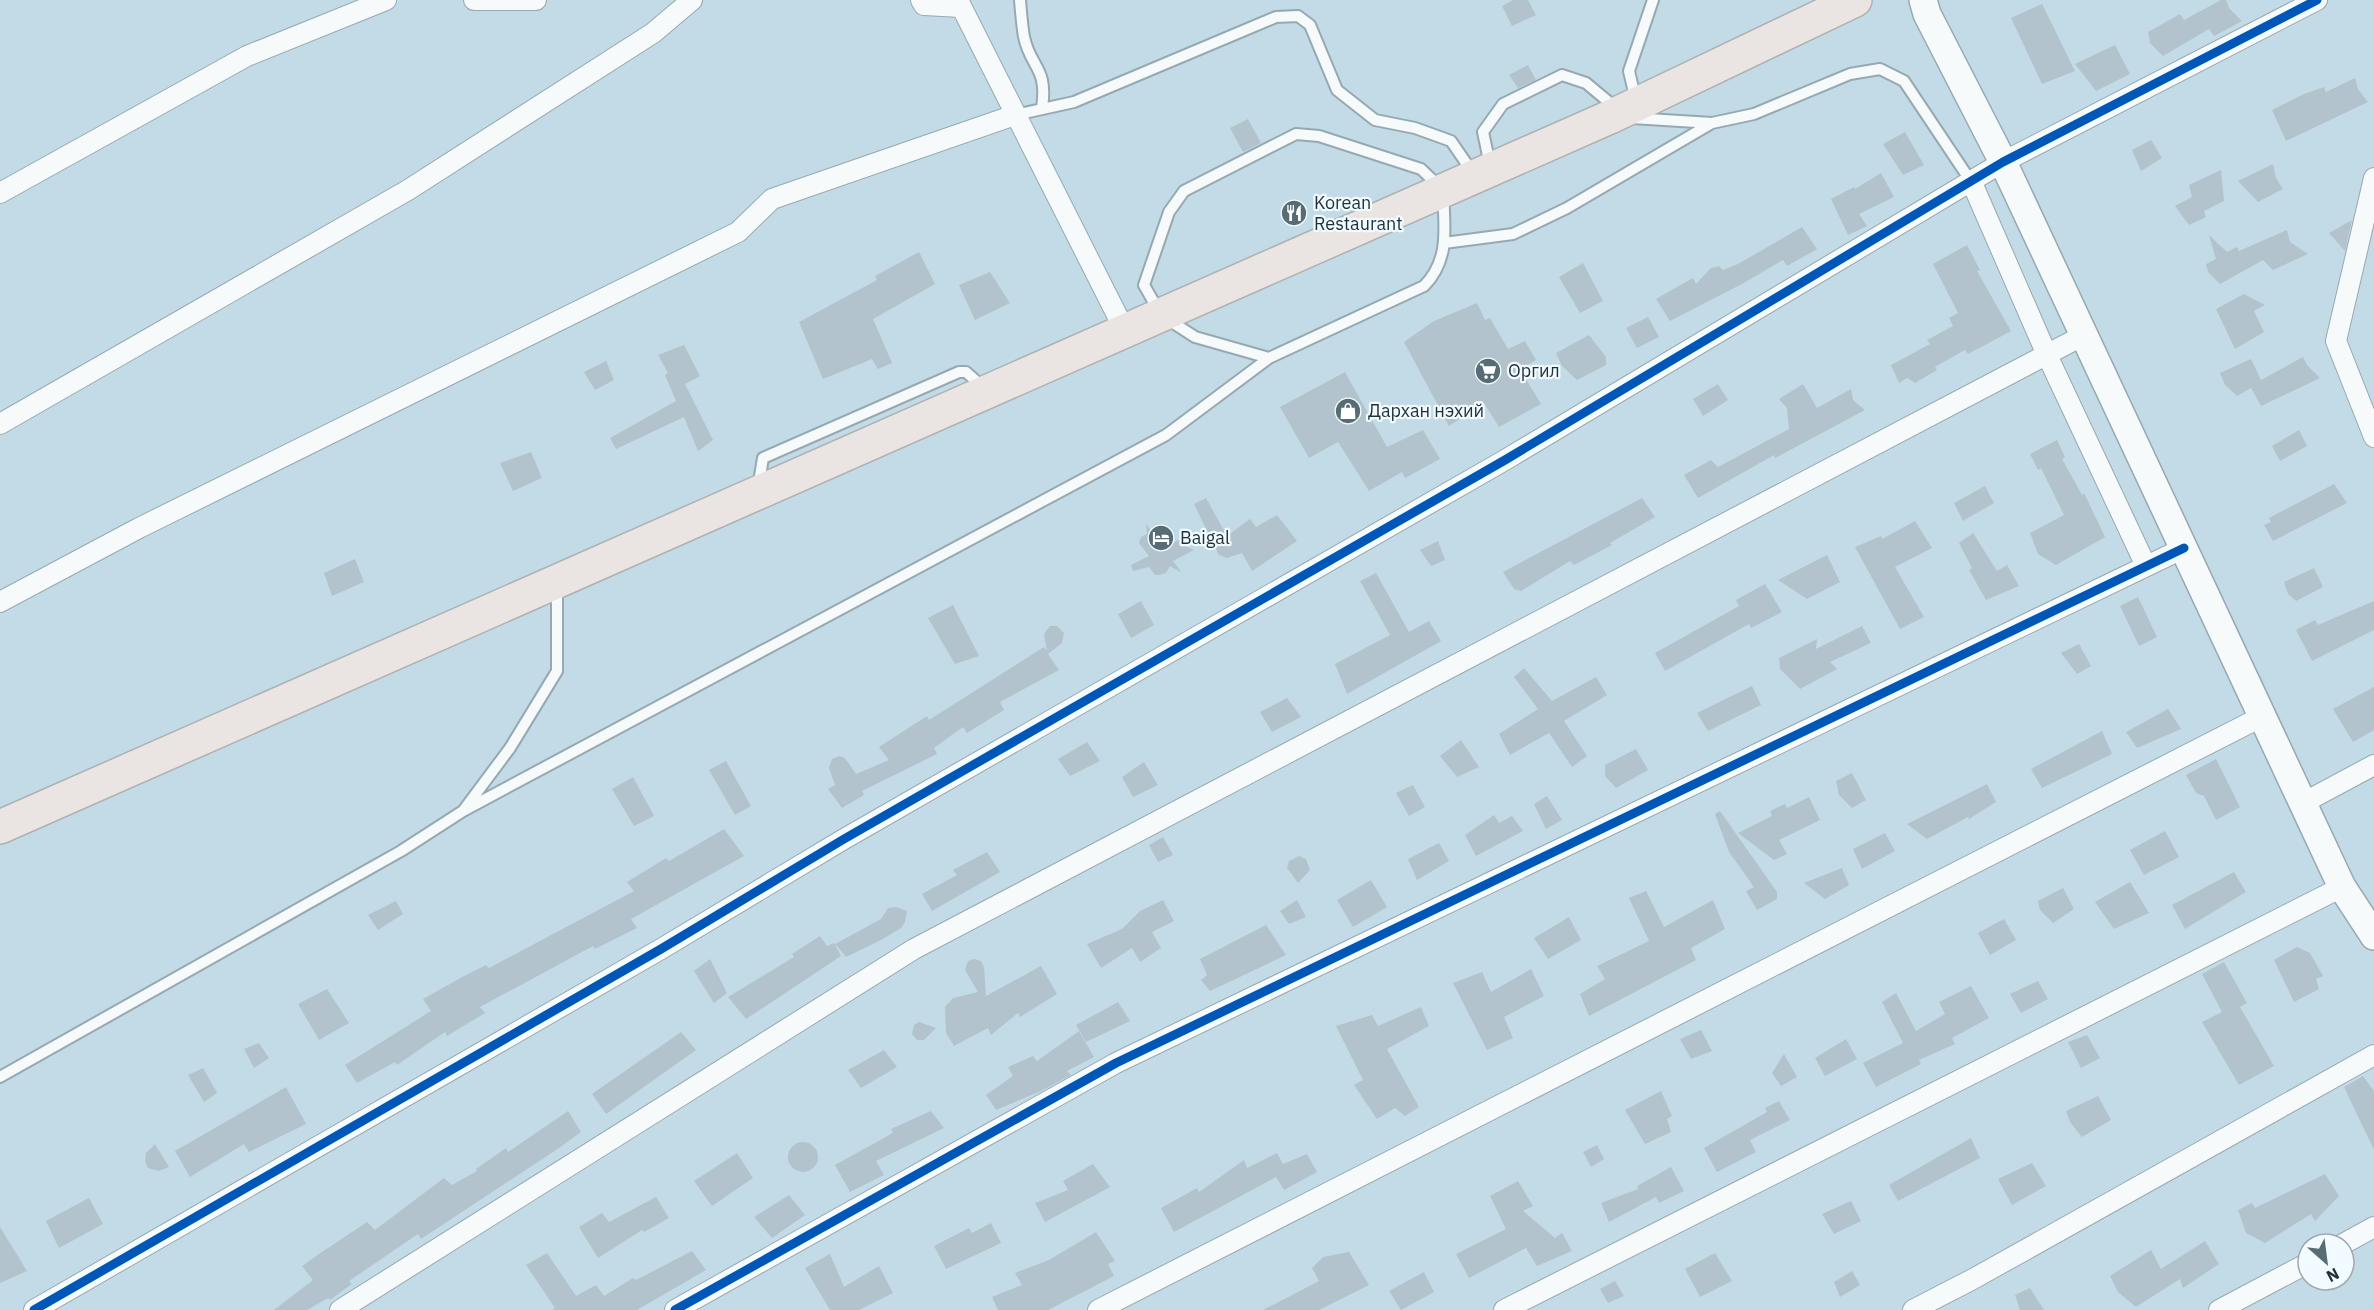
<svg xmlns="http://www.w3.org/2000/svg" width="2374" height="1310" font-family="'IBM Plex Sans',sans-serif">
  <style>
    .building { fill: #b2c3cd }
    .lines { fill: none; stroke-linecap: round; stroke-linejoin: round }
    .lane-casing { stroke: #96a9b1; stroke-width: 14 }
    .street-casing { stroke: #96a9b1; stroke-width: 22 }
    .secondary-casing { stroke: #96a9b1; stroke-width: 30 }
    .highway-casing { stroke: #aeb1b2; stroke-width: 36 }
    .lane { stroke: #f6fafb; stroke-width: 10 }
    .street { stroke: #f6fafb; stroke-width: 20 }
    .secondary { stroke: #f6fafb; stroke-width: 27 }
    .highway { stroke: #eae5e3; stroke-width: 33 }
    .cycleway-casing { stroke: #f2fbff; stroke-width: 13 }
    .cycleway { stroke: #0057b8; stroke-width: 9 }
    .labels { text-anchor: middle; stroke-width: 4.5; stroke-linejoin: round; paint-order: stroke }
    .poi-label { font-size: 18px; fill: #1f3038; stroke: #f2fbff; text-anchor: start }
  </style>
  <rect width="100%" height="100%" fill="#c3dbe6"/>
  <!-- building -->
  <path class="building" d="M1513 0H1528L1536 15 1512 26 1502 6Z
    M2221 0H2226L2229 8 2242 21 2214 36 2209 29 2163 56 2150 43 2148 32 2180 14 2184 20Z
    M2042 4 2075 71 2042 84 2011 18Z
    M2115 45 2130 74 2096 91 2075 64Z
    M1528 65 1536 80 1518 88 1509 75Z
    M2355 78 2358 89 2368 102 2286 141 2272 110 2304 94 2324 87 2326 92Z
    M1248 119 1261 143 1243 152 1230 128Z
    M1905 132 1924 165 1903 175 1883 144Z
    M2151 140 2162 158 2141 171 2132 150Z
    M2273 164 2276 178 2283 189 2258 202 2238 181Z
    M2221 170 2224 201 2204 211 2206 217 2189 225 2175 206 2192 197 2189 185Z
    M1881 173 1894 197 1859 214 1867 226 1848 235 1831 199 1854 187 1855 189Z
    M2352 220 2345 251 2329 233Z
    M1802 227 1817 249 1787 266 1783 260 1742 284 1670 321 1656 299 1693 278 1696 284 1711 268 1719 266 1723 270 1738 264Z
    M2287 230 2290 242 2308 254 2273 270 2263 260 2220 284 2208 272 2206 264 2216 259 2209 235 2227 252 2237 247 2239 251Z
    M1967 245 1980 270 1977 271 2011 331 1968 354 1965 350 1935 367 1937 370 1915 383 1907 378 1899 383 1891 365 1930 344 1927 340 1953 326 1949 318 1958 313 1933 264Z
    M919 252 935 284 873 319 892 363 878 369 872 359 823 379 799 322 877 280 875 276Z
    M1583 263 1603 301 1580 313 1559 277Z
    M990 272 1010 303 975 320 959 285Z
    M2244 294 2265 305 2254 311 2264 332 2235 349 2216 309Z
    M1477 303 1485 320 1490 318 1508 349 1525 341 1536 360 1520 369 1541 404 1499 427 1484 403 1449 426 1404 342 1434 321Z
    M1648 317 1659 337 1637 348 1626 328Z
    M1589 335 1606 357V365L1577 380 1562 366 1556 353Z
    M684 345 700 376 685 384 713 440 698 451 684 417 616 449 610 438 676 401 665 375 668 373 658 355Z
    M2303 357 2307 365 2320 378 2261 406 2251 388 2237 396 2225 385 2220 373 2251 359 2261 380Z
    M606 361 614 380 595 390 584 372Z
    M1345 372 1387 447 1423 430 1440 459 1405 478 1402 472 1369 491 1338 442 1309 458 1280 407Z
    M1718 384 1728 400 1703 416 1693 399Z
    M1803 384 1817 408 1851 389 1853 400 1865 410 1775 458 1774 455 1698 498 1684 475 1711 460 1718 467 1789 429 1787 408 1779 399Z
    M2299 430 2307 446 2280 461 2272 446Z
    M2057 440 2065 457 2062 459 2082 495 2084 493 2105 537 2056 565 2038 554 2030 533 2064 515 2041 468 2038 470 2030 454Z
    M531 452 542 478 513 491 500 463Z
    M2334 484 2347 503 2273 541 2264 525 2271 522 2269 518Z
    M1985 486 1994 503 1963 521 1954 503Z
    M1206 498 1227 536 1250 519 1256 527 1277 515 1297 541 1252 571 1242 553 1227 558 1219 555 1194 504Z
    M1642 498 1655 517 1610 543 1612 545 1574 565 1570 561 1521 591 1514 589 1503 572Z
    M1915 521 1932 548 1895 567 1924 617 1900 629 1855 547 1881 536 1882 539Z
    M1146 524 1164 548 1180 539 1179 543 1194 550 1173 561 1182 573 1170 566 1166 573 1159 575H1155L1149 567 1133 571 1131 565 1149 556 1139 543 1141 537 1147 534Z
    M1973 533 1997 571 2007 565 2019 586 1986 600 1969 570 1972 568 1959 543Z
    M1438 541 1445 560 1431 566 1420 550Z
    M1827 555 1840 582 1807 599 1778 580Z
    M355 559 364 582 332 596 324 573Z
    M2314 568 2323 587 2296 601 2288 594 2284 582Z
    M1376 573 1409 632 1429 621 1441 641 1347 694 1335 664 1390 635 1360 581Z
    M1765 584 1782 612 1751 628 1749 624 1665 671 1655 653 1739 606 1736 600Z
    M2138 597 2157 637 2139 646 2120 606Z
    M1141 601 1154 625 1131 638 1118 614Z
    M2374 601V630L2312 661 2296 630 2315 620 2318 625Z
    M953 605 979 656 955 664 928 618Z
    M1050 626H1057L1064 633 1062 643 1048 654 1059 670 1000 702 1004 710 967 733 963 727 934 748 937 754 862 791 864 795 842 808 828 789 835 785 829 768 832 759 839 756 845 758 856 774 889 760 879 747 927 716 929 720 1044 647 1047 651 1044 634Z
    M1862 626 1871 643 1830 662 1837 669 1800 689 1780 669 1779 658 1817 639 1816 649Z
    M2079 644 2091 666 2077 674 2061 653Z
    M1524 668 1552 701 1596 677 1607 695 1564 721 1587 756 1572 767 1549 733 1510 755 1499 734 1538 709 1514 677Z
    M1752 686 1761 705 1708 731 1697 713Z
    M2374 687V730L2353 742 2333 709Z
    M1287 698 1301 717 1272 732 1260 712Z
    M2168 709 2181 729 2137 748 2126 732Z
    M2102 731 2112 754 2042 788 2031 769Z
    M1461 740 1479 767 1457 777 1440 756Z
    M1087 742 1100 761 1070 776 1058 759Z
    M1636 749 1648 770 1616 788 1605 776V765Z
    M2216 759 2240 807 2216 820 2204 796 2196 793 2186 775Z
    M726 761 751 806 735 815 709 770Z
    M1144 762 1158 785 1133 797 1122 777Z
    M1852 773 1866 800 1852 808 1839 795 1836 781Z
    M633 777 654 816 634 826 612 789Z
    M1987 784 1996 802 1969 819 1968 817 1927 839 1907 824Z
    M1413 785 1425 807 1409 816 1396 793Z
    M1547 796 1562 820 1546 829 1534 804Z
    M1809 797 1820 820 1779 840 1787 854 1774 860 1738 833 1772 816 1770 811 1785 804 1787 808Z
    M1720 811 1777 892V899L1757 910 1746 891 1754 887 1729 852 1715 814Z
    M1494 815 1499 823 1512 816 1523 831 1476 856 1465 835Z
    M724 829 744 856 631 919 637 928 595 949 593 946 480 1007 485 1013 447 1036 445 1032 397 1065 395 1062 357 1083 345 1065 431 1011 423 999 466 975 486 965 489 968 634 891 627 882 666 858 669 861Z
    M2165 831 2179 857 2144 875 2130 850Z
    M1885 833 1895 851 1862 869 1853 849Z
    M1163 837 1173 855 1158 862 1149 845Z
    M1439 843 1449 861 1417 880 1408 859Z
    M987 852 1000 872 932 911 922 894 957 875 953 870Z
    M1299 856 1306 859 1310 870 1298 883 1287 868 1289 861Z
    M1842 868 1849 885 1825 899 1804 883Z
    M2234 872 2246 892 2185 929 2172 905Z
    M1371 880 1387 907 1353 927 1337 900Z
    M2130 882 2149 913 2114 929 2095 902Z
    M2063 888 2074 909 2053 923 2040 910 2038 901Z
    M1646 891 1664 927 1713 900 1725 929 1691 948 1696 960 1589 1016 1580 994 1605 979 1597 966 1649 941 1629 898Z
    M1163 900 1174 921 1152 932 1161 948 1140 962 1132 948 1101 968 1087 944 1122 929 1140 911Z
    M1297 900 1306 917 1289 924 1280 911Z
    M396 901 403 914 378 930 368 915Z
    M896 907 907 911 905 922 901 928 883 939 846 957 835 944 881 919 888 908Z
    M1569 917 1581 940 1548 959 1534 938Z
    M2004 919 2016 940 1990 955 1978 933Z
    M1266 925 1286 955 1210 991 1201 980 1207 975 1200 959Z
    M820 936 827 946 834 943 841 956 746 1019 728 997 794 957 792 954Z
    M2297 947 2310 953 2323 976 2316 979 2319 989 2294 1002 2274 960Z
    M710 959 727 993 714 1003 694 971Z
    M974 959 981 961 984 967 986 996 1041 966 1057 994 1020 1017 1018 1013 991 1035 988 1028 954 1046 946 1033 945 1007 953 998 978 992 965 970 968 961Z
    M2224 962 2247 1003 2240 1007 2274 1066 2239 1085 2202 1022 2222 1012 2202 974Z
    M1531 969 1544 996 1504 1017 1513 1038 1487 1050 1453 983 1482 972 1491 992Z
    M2038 981 2048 999 2021 1013 2010 994Z
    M1971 986 1989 1018 1952 1038 1955 1044 1919 1060 1921 1064 1876 1087 1863 1063 1903 1043 1882 1002 1896 993 1916 1031 1945 1014 1939 1002Z
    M327 989 349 1023 319 1040 298 1004Z
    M1118 1002 1130 1021 1086 1042 1076 1025Z
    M1421 1007 1429 1026 1387 1049 1419 1107 1405 1116 1395 1108 1377 1119 1354 1085 1363 1080 1336 1026 1372 1015 1378 1026Z
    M919 1022 936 1028 924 1040H917L912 1034 914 1025Z
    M1701 1030 1712 1051 1691 1059 1680 1039Z
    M1079 1031 1094 1057 1067 1071 1071 1075 1041 1091 996 1110 986 1095 1013 1076 1008 1067 1033 1056 1037 1061Z
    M681 1032 696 1050 606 1114 592 1094Z
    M2087 1035 2100 1058 2081 1068 2068 1042Z
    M1846 1039 1857 1059 1825 1076 1815 1058Z
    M259 1043 269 1058 254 1068 244 1049Z
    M884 1050 897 1067 861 1088 848 1070Z
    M1784 1054 1797 1077 1781 1086 1772 1073Z
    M203 1068 217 1093 204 1102 188 1075Z
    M2363 1076 2374 1091V1150L2344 1087Z
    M286 1087 306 1124 249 1152 244 1144 190 1177 175 1151Z
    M1661 1091 1672 1116 1667 1119 1671 1132 1645 1144 1625 1110Z
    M2098 1096 2111 1120 2082 1137 2070 1122 2066 1111Z
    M1779 1101 1790 1120 1750 1140 1756 1152 1717 1172 1704 1148 1767 1112 1765 1108Z
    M568 1111 581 1132 559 1148 421 1239 418 1234 349 1281 352 1284 330 1300 328 1298 307 1310H274L313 1280 302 1266 322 1252 367 1222 375 1230 444 1178 452 1185 477 1171 476 1169 506 1148 508 1152Z
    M931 1111 944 1128 876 1161 884 1175 850 1192 835 1165 893 1133 891 1129Z
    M1971 1138 1980 1158 1898 1201 1889 1185Z
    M788 1157a15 15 0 1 1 30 0a15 15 0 1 1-30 0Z
    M155 1144 169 1167 159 1171 148 1168 145 1161 146 1153Z
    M1597 1145 1604 1159 1591 1167 1583 1152Z
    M737 1153 753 1178 712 1206 694 1181Z
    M1277 1153 1283 1164 1307 1154 1317 1172 1284 1190 1276 1177 1174 1232 1161 1208 1197 1188 1199 1192 1244 1160 1247 1168Z
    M2032 1163 2046 1186 2012 1205 1998 1179Z
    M1093 1164 1110 1187 1045 1222 1035 1203 1068 1190 1063 1181Z
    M1671 1167 1684 1191 1659 1203 1656 1197 1609 1222 1601 1203 1638 1189 1637 1186Z
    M2325 1174 2339 1196 2315 1221 2311 1214 2265 1243 2246 1233 2238 1210 2252 1203 2255 1208Z
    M1518 1181 1533 1206 1523 1211 1555 1238 1562 1233 1572 1251 1537 1266 1526 1248 1469 1278 1456 1254 1506 1229 1490 1196Z
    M789 1195 805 1215 772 1238 754 1217Z
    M656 1197 669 1218 644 1232 642 1230 598 1258 579 1227 602 1213 609 1222Z
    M89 1198 103 1224 59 1248 46 1221Z
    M1851 1201 1861 1221 1834 1234 1822 1214Z
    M991 1223 1001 1243 946 1269 934 1246 969 1228 972 1233Z
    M0 1227 27 1271 0 1283Z
    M1096 1232 1115 1261 1108 1264 1114 1276 1048 1310H998L992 1297 1022 1285 1015 1273 1049 1260Z
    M2205 1241 2219 1264 2183 1288 2180 1279 2136 1307 2118 1292 2110 1276 2151 1250 2161 1269Z
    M692 1251 706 1270 637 1310H552L555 1308 526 1265 547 1253 576 1296 596 1285 604 1296 633 1278 636 1280Z
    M1349 1252 1369 1285 1319 1310H1263L1319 1281 1312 1268 1323 1257Z
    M1715 1253 1732 1281 1700 1297 1685 1269Z
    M830 1254 844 1287 879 1266 893 1293 859 1310H830L805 1268Z
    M1852 1271 1860 1285 1840 1297 1834 1282Z
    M1424 1272 1434 1292 1401 1310 1389 1291Z
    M1615 1281 1624 1296 1608 1303 1600 1289Z
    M2030 1288 2044 1310H2020L2015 1295Z"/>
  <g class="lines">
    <!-- lane casing -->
    <g class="lane-casing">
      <path id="lane" d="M1020 0C1021 12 1022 25 1024 37 1031 69 1048 67 1042 108
        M1636 101 1629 71 1653 0
        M1015 115 1074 102 1276 17 1298 16 1310 25 1337 90 1375 120 1415 128 1451 141 1473 173
        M1632 118 1712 123 1754 114 1850 74 1880 69 1904 81 1972 183
        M1296 134 1319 136 1421 169 1443 190C1444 225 1451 259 1424 286L1269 358 1195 337 1161 315 1144 285 1169 212 1184 191Z
        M1490 165 1483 132 1503 104 1562 75 1586 83 1616 108
        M1444 243 1513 234 1567 208 1712 123
        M758 488 763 458 959 372H966L984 388
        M463 811 1166 435 1269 358
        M0 1077 401 851 463 811 510 748 557 671V587"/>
    </g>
    <!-- street casing -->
    <g class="street-casing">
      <path id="street" d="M474 0H536
        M921 0 924 5 961 7
        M958 0 1125 331
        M2374 178 2336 341 2374 437
        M1972 183 2047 355 2146 566
        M0 193 247 56 386 0
        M0 424 408 190 653 33 692 0
        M0 602 139 528 738 232 772 199 1015 115
        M2303 803 2374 765
        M2343 1244 2374 1227
        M34 1310 661 949 844 839 1505 460 2003 162 2317 0
        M340 1310 914 949 2084 335
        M675 1310 1116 1063 2184 548
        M1098 1310 2263 716
        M1504 1310 2342 887
        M1913 1310 1973 1279 2374 1055
        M2219 1310 2308 1263"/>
    </g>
    <!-- secondary casing -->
    <g class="secondary-casing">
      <path id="secondary" d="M1923 0 1927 14 2003 162 2342 887 2374 936"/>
    </g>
    <!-- highway casing -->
    <g class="highway-casing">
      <path id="highway" d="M0 827 1610 117 1855 0"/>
    </g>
    <!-- lane -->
    <use href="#lane" class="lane"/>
    <!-- street -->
    <use href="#street" class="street"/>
    <!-- secondary -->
    <use href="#secondary" class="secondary"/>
    <!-- highway -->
    <use href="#highway" class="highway"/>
    <!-- cycleway casing -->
    <g class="cycleway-casing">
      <path id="cycleway" d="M34 1310 661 949 844 839 1505 460 2003 162 2317 0
        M675 1310 1116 1063 2184 548"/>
    </g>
    <!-- cycleway -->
    <use href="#cycleway" class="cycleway"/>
  </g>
  <!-- icons -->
  <defs>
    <g id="restaurant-disc" transform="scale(1.35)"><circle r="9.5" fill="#586c75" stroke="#f2fbff"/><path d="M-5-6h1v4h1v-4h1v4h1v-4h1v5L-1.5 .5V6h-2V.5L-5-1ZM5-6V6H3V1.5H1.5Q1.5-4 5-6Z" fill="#fff"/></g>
    <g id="supermarket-disc" transform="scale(1.35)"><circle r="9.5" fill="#586c75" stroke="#f2fbff"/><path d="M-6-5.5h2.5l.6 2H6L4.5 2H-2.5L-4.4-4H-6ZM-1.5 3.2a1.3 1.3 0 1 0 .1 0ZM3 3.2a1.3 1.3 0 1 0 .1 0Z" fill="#fff"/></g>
    <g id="shop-disc" transform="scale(1.35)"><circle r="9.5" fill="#586c75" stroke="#f2fbff"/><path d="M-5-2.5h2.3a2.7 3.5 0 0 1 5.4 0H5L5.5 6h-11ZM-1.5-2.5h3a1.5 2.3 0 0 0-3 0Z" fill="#fff"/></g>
    <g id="hotel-disc" transform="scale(1.35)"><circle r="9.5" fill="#586c75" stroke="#f2fbff"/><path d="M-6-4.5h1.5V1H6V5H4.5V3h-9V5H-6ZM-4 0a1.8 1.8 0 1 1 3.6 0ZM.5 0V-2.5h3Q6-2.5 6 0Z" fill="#fff"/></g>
  </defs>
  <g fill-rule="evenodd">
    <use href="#restaurant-disc" x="1294" y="213"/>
    <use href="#supermarket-disc" x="1488" y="371"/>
    <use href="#shop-disc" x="1348" y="411"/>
    <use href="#hotel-disc" x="1161" y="538"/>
  </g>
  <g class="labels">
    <!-- poi labels -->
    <g class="poi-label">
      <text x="1314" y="209">Korean<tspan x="1314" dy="21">Restaurant</tspan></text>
      <text x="1508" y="377">Оргил</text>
      <text x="1368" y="417">Дархан нэхий</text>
      <text x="1180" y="544">Baigal</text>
    </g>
  </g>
  <!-- north arrow -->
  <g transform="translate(2326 1262) rotate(152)"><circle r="28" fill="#f2fbff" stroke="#9eaaaf" stroke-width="1.5"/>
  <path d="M0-4.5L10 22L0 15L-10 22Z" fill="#586c75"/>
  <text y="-9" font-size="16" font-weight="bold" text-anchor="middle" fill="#1f3038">N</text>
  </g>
</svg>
